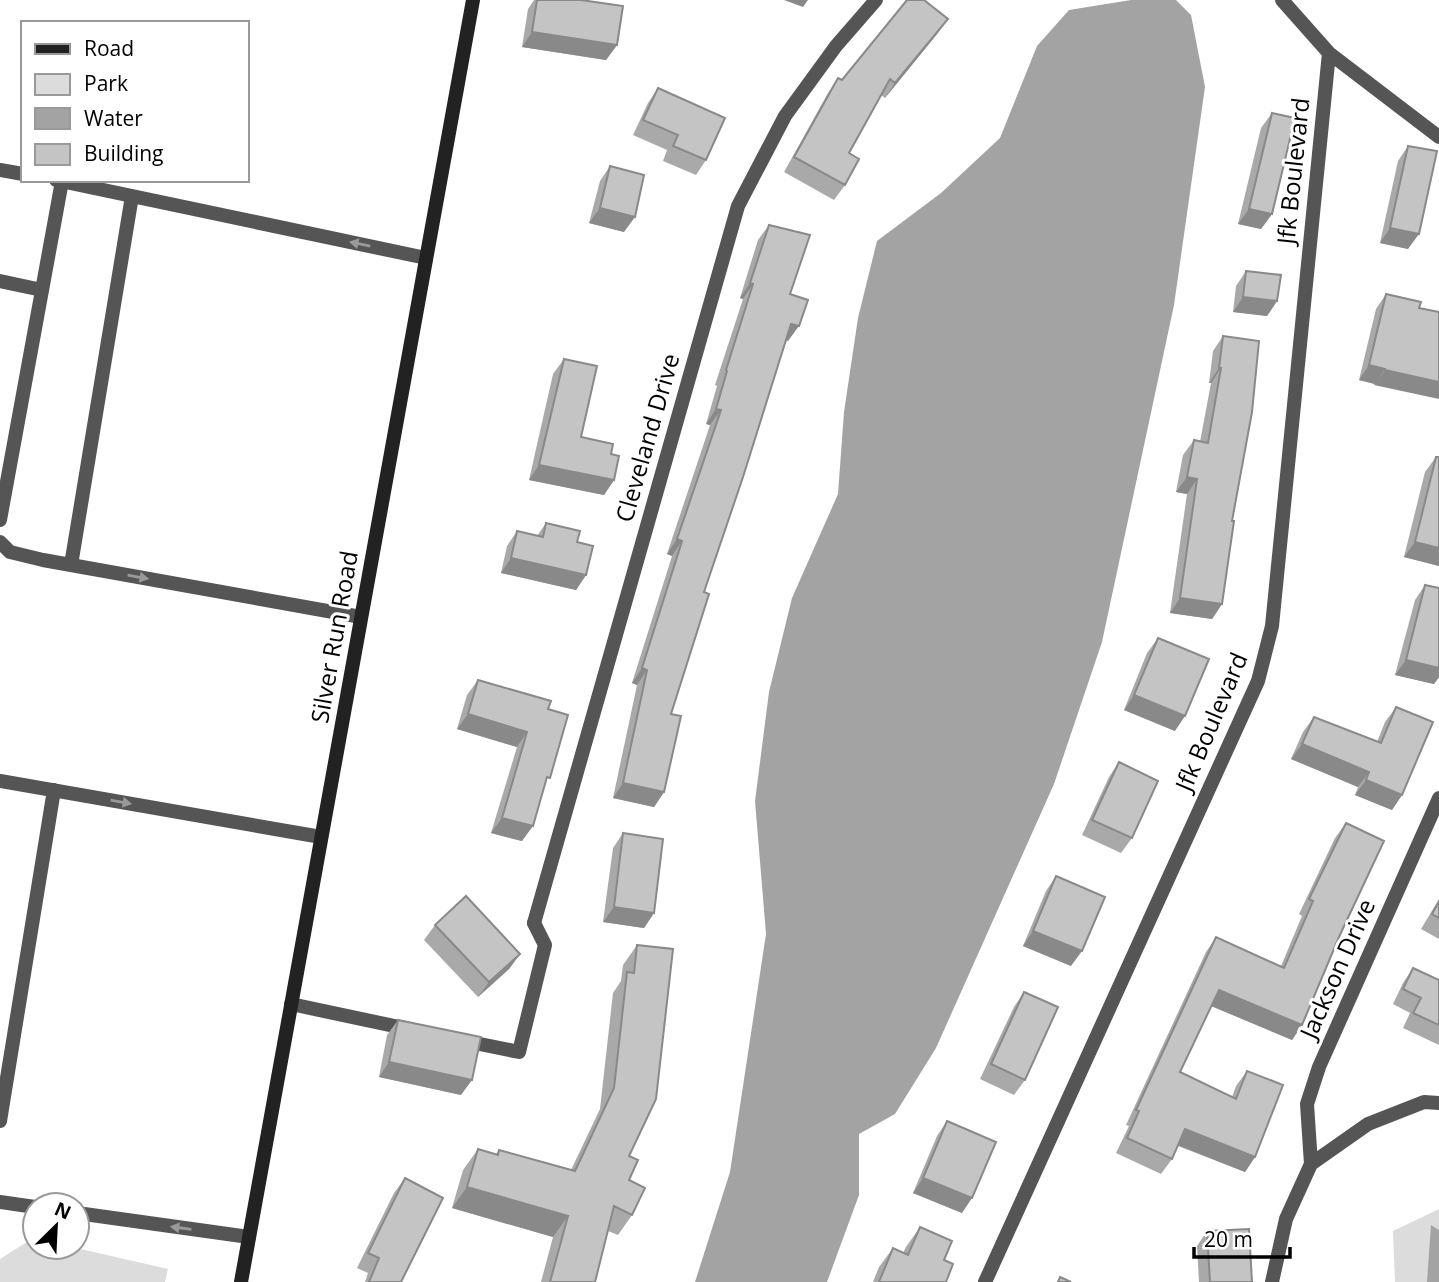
<svg xmlns="http://www.w3.org/2000/svg" width="1439" height="1282" font-family="'Open Sans',sans-serif">
  <style>
    .green { fill: #dcdcdc }
    .water { fill: #a3a3a3 }
    .lines { fill: none; stroke-linecap: round; stroke-linejoin: round }
    .service { stroke: #555; stroke-width: 14 }
    .minor { stroke: #555; stroke-width: 14 }
    .secondary { stroke: #222; stroke-width: 14 }
    .wall { fill: #a9a9a9 }
    .shaded-wall { fill: #898989 }
    .building { fill: #c4c4c4; stroke: #898989; stroke-width: 2 }
    .oneway { fill: #999 }
    .labels { text-anchor: middle; stroke-width: 6; stroke-linejoin: round; paint-order: stroke }
    .street-label { font-size: 24px; fill: #000; stroke: #fff }
  </style>
  <rect width="100%" height="100%" fill="#fff"/>
  <!-- green -->
  <path class="green" d="M1439 1209V1282H1395L1393 1231Z
    M33 1238H35V1247H72L168 1269 165 1282H0V1259Z"/>
  <!-- water -->
  <path class="water" d="M1131 0H1176L1191 15 1205 87 1174 305 1102 642 1054 784 936 1048 895 1114 859 1134V1195L827 1282H695L730 1172 766 934 755 801 769 692 792 598 838 494 844 412 858 318 877 241 941 193 1000 138 1037 46 1069 10Z
    M1431 1225 1439 1230V1282H1427Z"/>
  <g class="lines">
    <!-- service -->
    <path class="service" d="M0 170 23 174
      M56 180 426 258
      M0 281 42 290
      M0 520 62 181
      M0 542 10 552 43 560 361 617
      M71 565 132 196
      M0 781 321 837
      M291 1004 413 1030
      M460 1040 519 1052 545 945 534 923
      M0 1121 54 790
      M0 1202 35 1207
      M77 1213 249 1237"/>
    <!-- minor -->
    <path class="minor" d="M1282 0 1329 53 1439 137
      M534 923 738 206 785 116 836 46 876 0
      M1311 1164 1307 1104 1319 1067 1439 798
      M985 1282 1258 681 1272 626 1329 53
      M1272 1282 1286 1219 1311 1164 1368 1124 1424 1102 1439 1103"/>
    <!-- secondary -->
    <path class="secondary" d="M241 1282 473 0"/>
  </g>
  <!-- wall -->
  <path class="wall" d="M534 0H581L617 45 606 60 522 47 528 9Z
    M948 19 937 34 885 98 881 95 849 153 845 185 834 200 784 172 828 93 838 78 842 80Z
    M658 88 706 160 696 175 663 161 667 150 633 135 648 103Z
    M1272 113V214L1261 229 1238 224 1261 128Z
    M1408 146V249L1380 243 1398 161Z
    M610 166 624 232 589 223 600 181Z
    M769 225 790 294 788 341 786 340 704 592 671 714 664 792 654 807 613 798 637 685 632 683 672 556 667 554 710 425 706 424 717 386 715 385 743 299 740 298 758 240Z
    M1246 271 1277 301 1267 316 1233 312 1236 286Z
    M1386 294 1419 308 1439 312 1374 385 1375 384 1359 380 1376 309Z
    M1223 336 1232 521 1222 604 1212 619 1170 613 1187 494 1176 492 1183 455 1194 440 1200 442 1211 383H1209L1213 351Z
    M564 359 581 437 611 454 614 480 604 495 529 480 553 374Z
    M1436 457H1439V566L1404 557 1425 472Z
    M546 523 577 542 586 575 576 590 501 573 507 546 517 531 537 536Z
    M1425 585 1439 588V677L1434 684 1395 675 1415 600Z
    M1158 638 1175 731 1124 710 1147 653Z
    M478 680 548 709 522 841 491 833 517 747 457 729 467 695Z
    M1396 707 1402 795 1392 810 1355 795 1358 787 1291 759 1303 732 1314 717 1377 742 1385 722Z
    M1119 762 1132 838 1121 853 1082 835 1109 777Z
    M1346 823 1339 937 1302 1025 1292 1040 1211 1006 1180 1072 1232 1097 1236 1086 1247 1071 1255 1157 1245 1172 1178 1146 1172 1159 1161 1174 1116 1153 1129 1126 1126 1125 1206 952 1216 937 1281 966 1302 916 1299 914 1335 838Z
    M623 833 654 913 644 928 603 922 613 848Z
    M1056 876 1071 966 1023 946 1046 891Z
    M1439 899V939L1421 929Z
    M435 925 520 954 509 969 478 997 424 940Z
    M637 945 629 1180 632 1215 618 1235 608 1231 595 1282H541L553 1237 452 1208 463 1170 478 1149 496 1154 499 1150 571 1170 600 1109 613 993 621 981 623 965Z
    M1413 968 1439 980V1045L1403 1028 1410 1013 1393 1004 1403 983Z
    M1024 992 1025 1080 1014 1095 980 1079 1014 1007Z
    M398 1020 461 1095 379 1077 387 1035Z
    M947 1121 962 1213 913 1193 937 1136Z
    M405 1178 401 1282H365L368 1273 357 1268 394 1193Z
    M920 1227 944 1260 946 1282H873L879 1267 893 1248 903 1253 906 1247Z
    M1207 1231 1252 1282H1199L1197 1246Z"/>
  <!-- shaded-wall -->
  <path class="shaded-wall" d="M784 0H808L803 7Z
    M948 19 937 34 885 98 895 83Z
    M532 32 617 45 606 60 522 47Z
    M600 208 635 217 624 232 589 223Z
    M1249 209 1272 214 1261 229 1238 224Z
    M1390 228 1419 234 1408 249 1380 243Z
    M750 283 753 284 743 299 740 298Z
    M1243 297 1277 301 1267 316 1233 312Z
    M791 324 799 326 788 341 780 339Z
    M1369 365 1385 369 1375 384 1359 380Z
    M1219 368H1221L1211 383H1209Z
    M1385 370 1439 382V399L1374 385Z
    M716 409 721 410 710 425 706 424Z
    M539 465 614 480 604 495 529 480Z
    M1187 477 1197 479 1187 494 1176 492Z
    M677 539 682 541 672 556 667 554Z
    M1415 542 1439 548V566L1404 557Z
    M511 558 586 575 576 590 501 573Z
    M1180 598 1222 604 1212 619 1170 613Z
    M1406 660 1439 668V677L1434 684 1395 675Z
    M642 668 647 670 637 685 632 683Z
    M1134 695 1185 716 1175 731 1124 710Z
    M468 714 527 732 517 747 457 729Z
    M1302 744 1369 772 1358 787 1291 759Z
    M1366 780 1402 795 1392 810 1355 795Z
    M623 783 664 792 654 807 613 798Z
    M502 818 533 826 522 841 491 833Z
    M614 907 654 913 644 928 603 922Z
    M1033 931 1082 951 1071 966 1023 946Z
    M520 954 509 969 478 997 489 982Z
    M1219 990 1302 1025 1292 1040 1209 1005Z
    M389 1062 472 1080 461 1095 379 1077Z
    M1185 1129 1255 1157 1245 1172 1175 1144Z
    M923 1178 972 1198 962 1213 913 1193Z
    M467 1187 568 1216 553 1237 452 1208Z"/>
  <!-- building -->
  <path class="building" d="M537 0H581L623 6 617 45 532 32Z
    M907 0H924L948 19 895 83 890 79 849 153 859 159 845 185 794 157 838 78 842 80Z
    M658 88 725 118 706 160 673 146 678 135 643 120Z
    M1272 113 1295 118 1272 214 1249 209Z
    M1408 146 1437 151 1419 234 1390 228Z
    M610 166 644 175 635 217 600 208Z
    M769 225 810 235 790 294 808 300 799 326 791 324 743 477 704 592 709 594 671 714 681 716 664 792 623 783 647 670 642 668 682 541 677 539 721 410 716 409 727 371 726 370 753 284 750 283Z
    M1246 271 1281 275 1277 301 1243 297Z
    M1386 294 1421 302 1419 308 1439 312V382L1385 370V369L1369 365Z
    M1223 336 1259 341 1252 412 1232 521H1234L1222 604 1180 598 1197 479 1187 477 1194 440 1208 443 1221 368H1219Z
    M564 359 597 366 581 437 613 444 611 454 619 456 614 480 539 465Z
    M1436 457H1439V548L1415 542Z
    M546 523 580 531 577 542 593 546 586 575 511 558 517 531 543 537Z
    M1425 585 1439 588V668L1406 660Z
    M1158 638 1209 659 1185 716 1134 695Z
    M478 680 551 701 548 709 568 715 550 778 547 777 533 826 502 818 527 732 468 714Z
    M1396 707 1433 722 1402 795 1366 780 1369 772 1302 744 1314 717 1381 743Z
    M1119 762 1158 781 1132 838 1092 820Z
    M1346 823 1384 841 1339 937 1302 1025 1219 990 1180 1072 1236 1099 1247 1071 1283 1085 1255 1157 1185 1129 1172 1159 1127 1138 1139 1111 1136 1110 1216 937 1284 968 1313 901 1309 899Z
    M623 833 663 839 654 913 614 907Z
    M1056 876 1105 897 1082 951 1033 931Z
    M466 896 520 954 489 982 435 925Z
    M1439 902V918L1432 914Z
    M637 945 673 949 656 1099 629 1156 638 1160 629 1180 645 1188 632 1215 614 1206 595 1282H550L568 1216 467 1187 478 1149 498 1155 499 1150 575 1171 614 1088 627 972 634 973Z
    M1413 968 1439 980V1025L1413 1013 1421 998 1403 989Z
    M1024 992 1058 1007 1025 1080 991 1064Z
    M398 1020 481 1037 472 1080 389 1062Z
    M947 1121 996 1142 972 1198 923 1178Z
    M405 1178 443 1198 401 1282H369L379 1258 368 1253Z
    M920 1227 952 1241 944 1260 953 1264 946 1282H879L893 1248 908 1255Z
    M1249 1229 1252 1282H1210L1207 1231Z
    M1060 1277 1071 1282H1058Z"/>
  <!-- one-way arrows -->
  <defs><path id="oneway-solid" d="M-6-.8H1V-3.2L6.5 0L1 3.2V.8H-6Z" transform="scale(1.75)"/></defs>
  <g class="oneway">
    <use href="#oneway-solid" transform="translate(360 244) rotate(-168)"/>
    <use href="#oneway-solid" transform="translate(138 577) rotate(10)"/>
    <use href="#oneway-solid" transform="translate(121 802) rotate(10)"/>
    <use href="#oneway-solid" transform="translate(181 1228) rotate(-172)"/>
  </g>
  <g class="labels">
    <!-- street labels -->
    <g class="street-label">
      <text transform="translate(1294 171) rotate(-84)" y="8">Jfk Boulevard</text>
      <text transform="translate(648 438) rotate(-74)" y="8">Cleveland Drive</text>
      <text transform="translate(335 637) rotate(-80)" y="8">Silver Run Road</text>
      <text transform="translate(1212 722) rotate(-67)" y="8">Jfk Boulevard</text>
      <text transform="translate(1338 969) rotate(-66)" y="8">Jackson Drive</text>
    </g>
  </g>
  <!-- legend -->
  <rect x="21" y="21" width="228" height="161" fill="#ffffff" stroke="#999999" stroke-width="2"/>
  <rect x="35" y="44" width="35" height="10" fill="#222222" stroke="#999999" stroke-width="2"/>
  <text x="84" y="56" font-size="21" fill="#000000">Road</text>
  <rect x="35" y="74" width="35" height="21" fill="#dcdcdc" stroke="#999999" stroke-width="2"/>
  <text x="84" y="91" font-size="21" fill="#000000">Park</text>
  <rect x="35" y="108" width="35" height="21" fill="#a3a3a3" stroke="#999999" stroke-width="2"/>
  <text x="84" y="126" font-size="21" fill="#000000">Water</text>
  <rect x="35" y="144" width="35" height="21" fill="#c4c4c4" stroke="#999999" stroke-width="2"/>
  <text x="84" y="161" font-size="21" fill="#000000">Building</text>
  <!-- north arrow -->
  <g transform="translate(56 1226) rotate(24)"><circle r="33" fill="#ffffff" stroke="#999999" stroke-width="2"/>
  <path d="M0-5L12 26L0 18L-12 26Z" fill="#000000"/>
  <text y="-10" font-size="19" font-weight="bold" text-anchor="middle" fill="#000000">N</text>
  </g>
  <!-- scale -->
  <path d="M1194 1247v10h96v-10" fill="none" stroke="#000000" stroke-width="3.5"/>
  <text x="1204" y="1247" font-size="21" fill="#000000" stroke="#ffffff" stroke-width="5" paint-order="stroke">20 m</text>
</svg>
